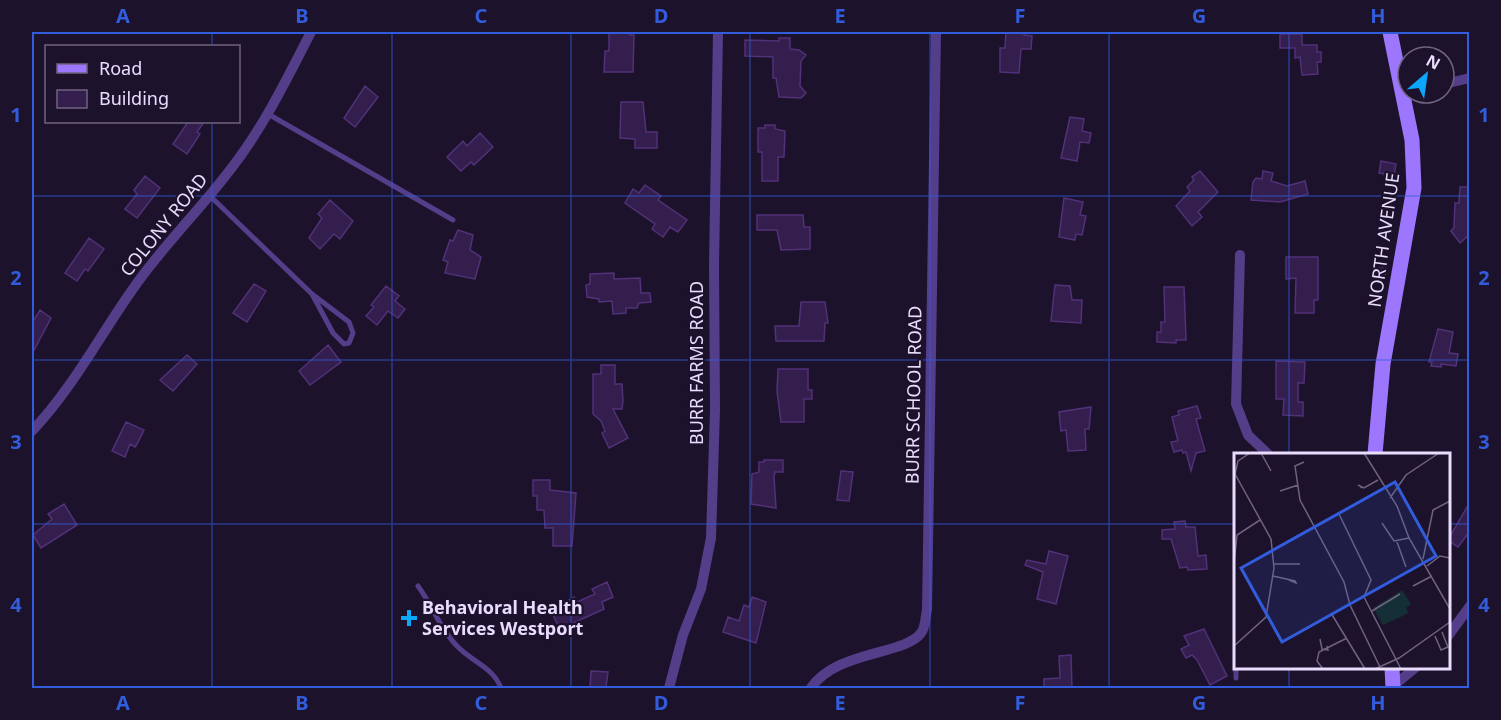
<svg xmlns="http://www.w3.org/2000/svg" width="1501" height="720" font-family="'Noto Sans',sans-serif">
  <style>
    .building { fill: #331e4d; stroke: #513178; stroke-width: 1.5 }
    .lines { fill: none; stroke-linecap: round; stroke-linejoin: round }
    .lane { stroke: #543e8a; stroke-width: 5 }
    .street { stroke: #543e8a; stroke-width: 10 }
    .secondary { stroke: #9c76fd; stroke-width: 15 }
    .grid { fill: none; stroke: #315cdc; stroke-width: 1.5; stroke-opacity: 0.55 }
    .poi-dot { fill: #0ca6fb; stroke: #1d122c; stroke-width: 2 }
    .labels { text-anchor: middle; stroke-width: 4.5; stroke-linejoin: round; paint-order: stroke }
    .street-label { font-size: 18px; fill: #e9ddfe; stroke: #1d122c }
    .poi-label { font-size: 18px; font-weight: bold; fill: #e9ddfe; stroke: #1d122c; text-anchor: start }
    .inset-road { fill: none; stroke: #6f6380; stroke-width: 1.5 }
    .view { fill: #315cdc; fill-opacity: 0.15; stroke: #315cdc; stroke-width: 3 }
    .inset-edge { fill: none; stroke: #e9ddfe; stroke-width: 3 }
    .neatline { fill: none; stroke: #315cdc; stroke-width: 2 }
    .grid-label { font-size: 20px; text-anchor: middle; font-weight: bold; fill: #315cdc }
  </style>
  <rect width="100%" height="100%" fill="#1d122c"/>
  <!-- building -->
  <path class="building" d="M609 32H631L630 35H634L633 72H604L605 51H609Z
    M1006 32H1024V35L1032 36 1031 49H1021L1019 73 1000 72V48H1005Z
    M1280 34H1302V45H1317V52H1321V62H1317L1318 74 1302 75 1300 57 1295 58V48H1280Z
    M779 38H790V49L799 50 806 55 801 61 800 86 806 93 801 98 779 97 776 78H773V57L745 56V40L779 41Z
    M365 86 378 97 355 127 344 118Z
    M621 102H643L646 132H657V148H635V139L620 138Z
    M1070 117 1084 119 1082 131 1091 133 1089 143 1080 142 1077 161 1061 158Z
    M188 122H204L197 132 200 134 187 154 173 144Z
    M765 125H775V129L785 131 784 157H778V181H762V152H758V128H765Z
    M480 133 493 147 474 165 471 162 461 171 447 157 463 141 467 146Z
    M1381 161 1396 164 1394 176 1379 173Z
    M1200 171 1218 192 1198 212 1202 217 1192 226 1176 206 1190 191 1187 187 1194 180 1192 177Z
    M1263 171 1273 173 1271 181 1287 186 1305 181 1308 194 1280 202 1251 200 1253 182 1256 178 1262 179Z
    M145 176 160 188 137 218 125 209 137 194 134 190Z
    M645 185 661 196 658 200 687 220 678 232 670 227 663 237 652 229 655 224 625 203 633 189 639 193Z
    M1460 187H1470V234L1460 243 1451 231 1454 228 1455 203H1459Z
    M1064 198 1083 202 1080 215 1086 216 1082 235 1076 234 1075 240 1059 237Z
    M330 200 353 221 340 239 334 234 320 249 309 238 322 218 318 214Z
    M757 215H803L804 227H810V249L781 250 777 230H757Z
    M458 230 473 235 470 250 481 257 475 279 445 273 448 262 443 260 450 240 453 241Z
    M89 238 104 249 88 271 85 269 77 281 65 273Z
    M1286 257H1318V300H1314V313H1295L1296 278 1286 279Z
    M1374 262 1387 263 1385 277 1372 276Z
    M614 273V279L640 278 641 293H650L651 302 639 303 637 308H626V313L613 314 612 301 599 302V299L587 297 586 285 590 284V274Z
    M254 284 266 291 247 322 233 313Z
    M1055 285 1070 286 1072 300H1082L1081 323 1051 321Z
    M386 286 399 296 395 301 405 309 398 318 388 311 377 325 366 316 374 307 371 305Z
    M1164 287H1184L1186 340H1176V343L1157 342V332H1161V322H1165Z
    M801 302H825L828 323H825L824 341H776L775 326H799Z
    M40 310 51 318 32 354V323Z
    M1438 329 1453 332 1449 353 1458 354 1456 366 1441 364V367L1431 366 1432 362H1429Z
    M328 345 341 362 310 385 299 371Z
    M187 355 197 364 173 391 160 380Z
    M1276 361 1305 362 1304 383H1298V402H1303V416L1283 415 1284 399H1276Z
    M601 365H615V384H622L623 401 622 409H613L628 438 609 448 602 433 605 431 601 421 593 414V374H601Z
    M778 369H808V390H812V399H804V422H781L777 391Z
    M1197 406 1201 418 1196 419 1205 451 1196 453 1191 471 1186 452 1183 453 1182 450 1174 452 1171 442 1178 441 1172 417 1179 415 1178 411Z
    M1091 407 1089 429H1085L1086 450 1068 451 1066 430 1061 431 1059 412Z
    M126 422 144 430 137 444 135 447 130 444 125 457 112 451Z
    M764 460H783V472H775L774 476 776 508 751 504 752 474 759 472V462H764Z
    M841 471 853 472 849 501 837 500Z
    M533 480H550V490L576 493 572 546H553V528H545L544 510H537V496H533Z
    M1470 502V531L1458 547 1449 541V538Z
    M64 504 77 525 41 548 33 535 52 519 48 514Z
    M1185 521 1186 527H1195L1198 556 1206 555 1207 569 1188 570 1187 567 1180 568 1171 539H1162V530L1175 529 1174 522Z
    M1049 551 1068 556 1056 604 1037 599 1043 572 1025 565 1027 560 1046 564Z
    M607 582 613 597 602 602 604 609 560 629 551 611 574 597 577 602 595 594 592 589Z
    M752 597 766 602 756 643 723 632 728 617 739 621 744 605 749 607Z
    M1204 629 1227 676 1210 685 1197 660 1192 655 1186 658 1181 649 1189 645 1184 636Z
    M1071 655 1072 688H1044V679L1060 678 1059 656Z
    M591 671 608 672 606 687 590 688Z"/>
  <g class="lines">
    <!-- lane -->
    <path class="lane" d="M268 114 453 220
      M209 195 312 294 349 322 353 333 349 343 344 344 333 333 312 294
      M418 586C432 605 440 629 457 646 472 662 493 667 501 688
      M1236 620V678"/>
    <!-- street -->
    <path class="street" d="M1444 84 1470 78
      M1240 255 1236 404 1248 435 1268 454
      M32 431C75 386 103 329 140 279 168 241 202 207 230 170 263 128 287 79 311 32
      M1448 636 1470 606
      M1393 686 1415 668
      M669 688 683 635 701 589 711 538 715 410 714 265 718 32
      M811 688C835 651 905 655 921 633 926 627 925 617 927 610L936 32"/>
    <!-- secondary -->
    <path class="secondary" d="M1375 454 1383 364 1414 188 1412 140 1390 32
      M1392 668 1393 688"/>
  </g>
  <!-- grid -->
  <path class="grid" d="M212 32V46M392 32V688M571 32V688M750 32V688M930 32V688M1109 32V688M1289 32V454M212 122V688M32 196H1470M32 360H1470M32 524H1236M1448 524H1470M1289 668V688"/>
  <!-- markers -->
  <path class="poi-dot" d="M406 609h6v6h6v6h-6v6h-6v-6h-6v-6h6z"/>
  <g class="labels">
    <!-- street labels -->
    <g class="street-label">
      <text transform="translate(164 225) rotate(-51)" y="6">COLONY ROAD</text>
      <text transform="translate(1384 240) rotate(-82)" y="6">NORTH AVENUE</text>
      <text transform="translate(697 363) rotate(-90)" y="6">BURR FARMS ROAD</text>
      <text transform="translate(914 395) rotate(-89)" y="6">BURR SCHOOL ROAD</text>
    </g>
    <!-- poi labels -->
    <g class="poi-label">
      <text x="422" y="614">Behavioral Health<tspan x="422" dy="21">Services Westport</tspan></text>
    </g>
  </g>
  <!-- overview -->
  <g transform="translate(1234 453)">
    <rect width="216" height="216" fill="#1d122c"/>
    <path d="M168 137 177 151 172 155 175 160 149 172 139 155Z" fill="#152f36"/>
    <path class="inset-road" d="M27 0 37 18M130 0 163 53 175 85 216 156M70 9 61 13 66 47 110 129 116 152 146 214M128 35 124 32 130 35 144 27M46 38 64 32M156 45 172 22 205 0M105 61 137 127 130 144 167 216M148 70 160 88 175 85M163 89 172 114M189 106 199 57 216 48M0 111 3 82 26 67M40 111H66M193 113 206 103 216 105M39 123 61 128 62 130 55 127M179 133 198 123M138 158 166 141M97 160 131 216M201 183 207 197 214 194 208 179M86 186 88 196 94 197 93 193M0 193 32 164 40 115 37 86 1 21 4 8 16 0M89 216 83 208 85 199 113 185M141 216 165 205 216 169"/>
    <path class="view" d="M161 29 202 103 48 189 7 115Z"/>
    <rect width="216" height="216" class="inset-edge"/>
  </g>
  <!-- border -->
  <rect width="1501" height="720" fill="none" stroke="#1d122c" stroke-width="66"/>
  <!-- legend -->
  <rect x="45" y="45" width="195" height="78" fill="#1d122c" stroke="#6f6380" stroke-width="1.5"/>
  <rect x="57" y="64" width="30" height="9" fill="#9c76fd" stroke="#6f6380" stroke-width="1.5"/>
  <text x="99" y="75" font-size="18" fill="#e9ddfe">Road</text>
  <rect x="57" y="90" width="30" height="18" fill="#331e4d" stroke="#6f6380" stroke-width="1.5"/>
  <text x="99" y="105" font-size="18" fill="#e9ddfe">Building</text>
  <!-- north arrow -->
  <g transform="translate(1426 75) rotate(29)"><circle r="28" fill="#1d122c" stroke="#6f6380" stroke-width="1.5"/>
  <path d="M0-4.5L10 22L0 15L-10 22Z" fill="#0ca6fb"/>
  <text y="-9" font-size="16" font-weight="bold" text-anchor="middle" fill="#e9ddfe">N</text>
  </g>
  <rect x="33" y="33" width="1435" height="654" class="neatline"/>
  <g class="grid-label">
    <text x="123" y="23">A</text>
    <text x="302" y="23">B</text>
    <text x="481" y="23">C</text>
    <text x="661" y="23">D</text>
    <text x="840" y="23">E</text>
    <text x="1020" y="23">F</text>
    <text x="1199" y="23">G</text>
    <text x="1378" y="23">H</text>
    <text x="16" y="122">1</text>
    <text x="1484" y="122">1</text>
    <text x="16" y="285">2</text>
    <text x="1484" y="285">2</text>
    <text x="16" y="449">3</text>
    <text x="1484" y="449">3</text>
    <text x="16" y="612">4</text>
    <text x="1484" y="612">4</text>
    <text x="123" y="710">A</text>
    <text x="302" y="710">B</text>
    <text x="481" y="710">C</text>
    <text x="661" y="710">D</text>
    <text x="840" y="710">E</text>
    <text x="1020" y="710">F</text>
    <text x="1199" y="710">G</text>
    <text x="1378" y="710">H</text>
  </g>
</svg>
